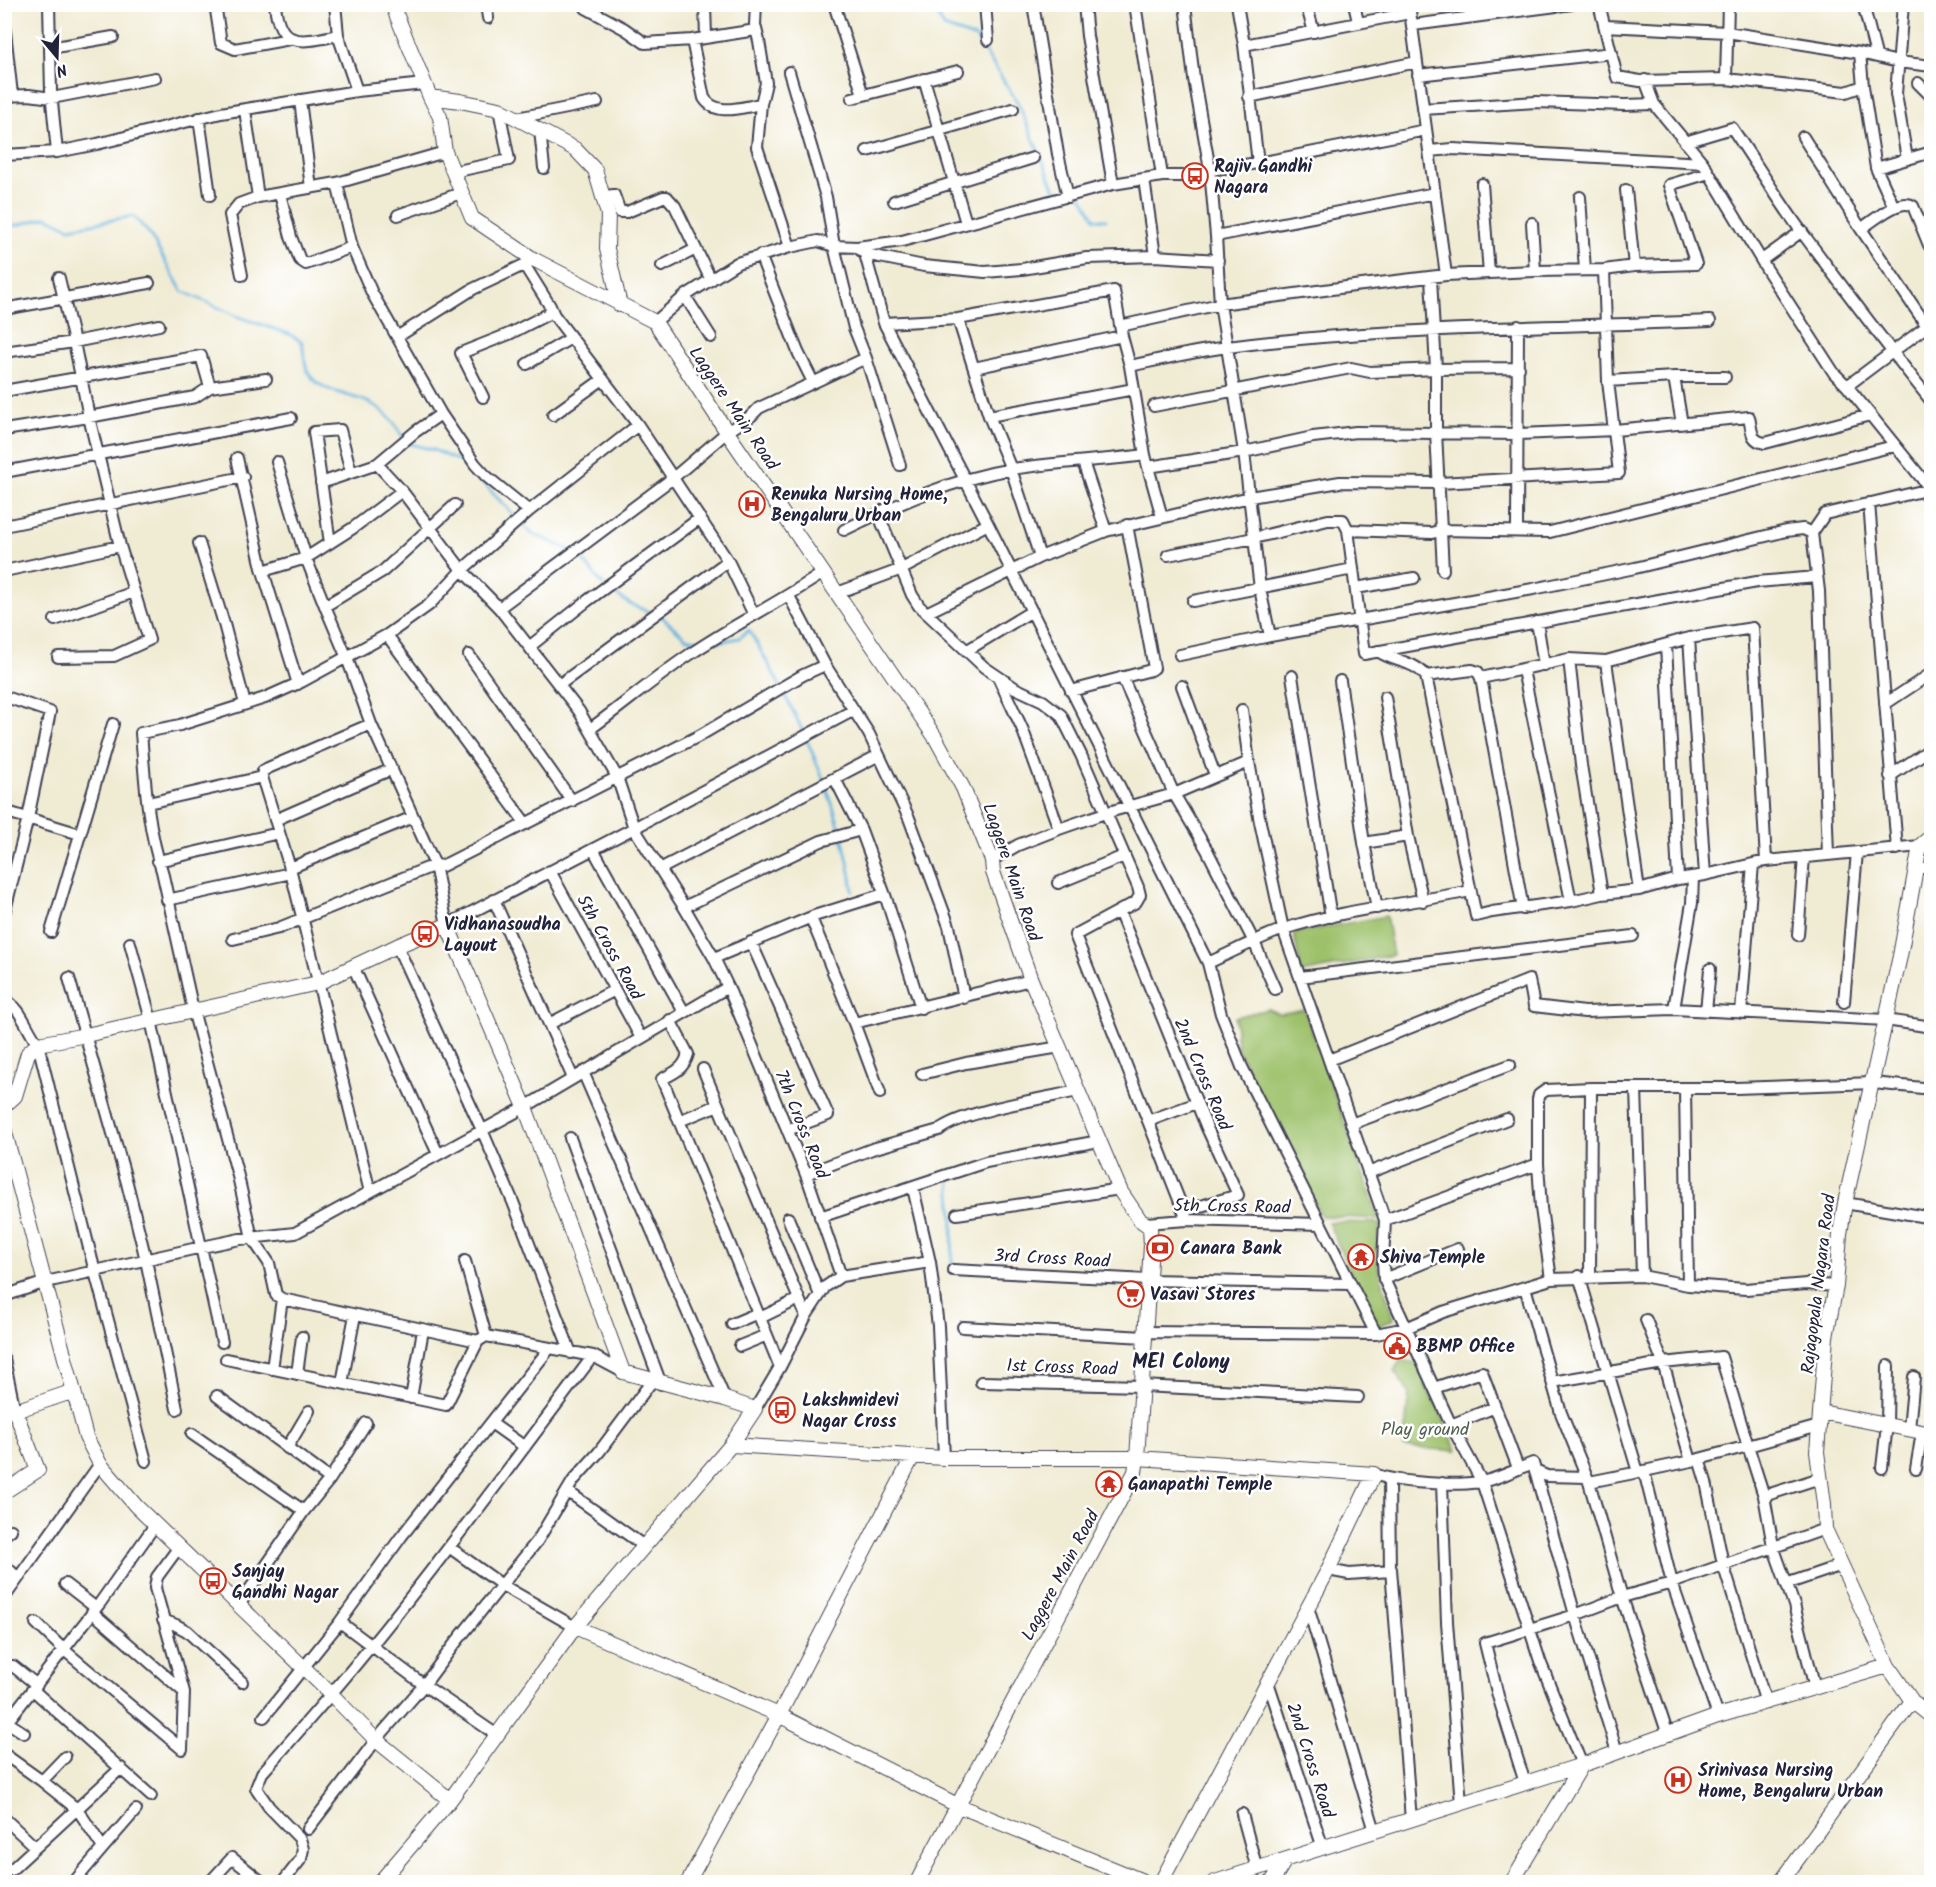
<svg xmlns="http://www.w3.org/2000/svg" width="1936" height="1887" font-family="Kalam,sans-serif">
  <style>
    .green { fill: #9dc16b; stroke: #607253; stroke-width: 1.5 }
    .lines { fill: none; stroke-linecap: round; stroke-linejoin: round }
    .stream { stroke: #67b4e0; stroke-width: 3 }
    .minor-casing { stroke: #414052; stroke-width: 14 }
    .tertiary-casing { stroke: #414052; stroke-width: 16 }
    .minor { stroke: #fff; stroke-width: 10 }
    .tertiary { stroke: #fff; stroke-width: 14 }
    .labels { text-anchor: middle; stroke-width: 5; stroke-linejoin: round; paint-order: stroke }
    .poi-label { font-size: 18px; font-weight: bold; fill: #22223b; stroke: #fff; text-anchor: start }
    .street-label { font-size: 18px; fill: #22223b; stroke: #fff }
    .park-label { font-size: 18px; fill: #53624e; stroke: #fff }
    .neighbourhood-label { font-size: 20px; font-weight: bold; fill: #22223b; stroke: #fff }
  </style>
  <rect width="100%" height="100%" fill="#fff"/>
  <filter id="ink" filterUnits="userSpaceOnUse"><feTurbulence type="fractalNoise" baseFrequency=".0167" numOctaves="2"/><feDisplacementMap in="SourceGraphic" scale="12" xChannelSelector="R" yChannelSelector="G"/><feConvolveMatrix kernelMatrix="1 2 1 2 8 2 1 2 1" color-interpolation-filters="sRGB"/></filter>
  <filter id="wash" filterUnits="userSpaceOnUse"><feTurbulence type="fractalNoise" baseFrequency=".008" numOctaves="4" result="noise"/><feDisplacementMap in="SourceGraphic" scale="24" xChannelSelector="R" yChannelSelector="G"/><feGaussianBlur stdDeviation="1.35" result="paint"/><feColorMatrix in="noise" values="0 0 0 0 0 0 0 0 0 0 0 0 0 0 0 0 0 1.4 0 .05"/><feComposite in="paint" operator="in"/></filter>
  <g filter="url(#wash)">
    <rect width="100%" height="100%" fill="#f0ebd3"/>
    <!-- green -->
    <path class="green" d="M1386 916 1393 955 1301 973 1294 933Z
      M1268 1009 1279 1014 1304 1009 1379 1219 1321 1216 1237 1048 1235 1017Z
      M1328 1222 1381 1223 1375 1255 1393 1319 1375 1328Z
      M1401 1359 1420 1366 1457 1451 1403 1447 1409 1393 1394 1371Z"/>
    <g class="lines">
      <!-- stream -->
      <path class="stream" d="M932 4 944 27 976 38 1018 103 1056 192 1063 191
        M1082 196 1095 219 1106 220
        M4 226 18 225 47 217 70 228 133 216 149 233 182 291 239 317 289 334 302 342C304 351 304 367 309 374 322 394 353 394 372 404 385 411 397 425 403 438
        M407 443 434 450 465 464 531 533 570 550
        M575 554 582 559 603 585
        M608 589 630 604 652 613
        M658 615 663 618 686 638 703 641
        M718 642 739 638 749 630C795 709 841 800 853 891
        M950 1181 953 1217 952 1267
        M4 1869 14 1882"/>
    </g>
  </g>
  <g filter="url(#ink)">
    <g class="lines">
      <!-- minor casing -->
      <g class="minor-casing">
        <path id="minor" d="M49 4 51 92 57 152
          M215 4 221 43 235 49 290 39
          M275 4C279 50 303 42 338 35
          M335 4 338 35 357 91
          M486 4 488 18
          M584 4 586 8 625 29 645 43 692 40 756 30
          M705 4 706 38
          M756 4 755 25 759 41 766 83 761 104 757 147 790 247
          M834 4 863 95
          M985 4 988 40
          M1033 4 1058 154 1068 197
          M1084 4 1087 36 1113 184
          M1135 4 1162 176
          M1185 4 1194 79 1210 170 1216 236 1220 304 1244 452 1260 589 1270 636
          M1237 4 1244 45 1258 163
          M1306 4 1314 32
          M1354 4 1358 22
          M1409 4 1446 275
          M1599 4 1617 77 1640 81 1726 79 1846 92 1863 86
          M1863 4 1876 55
          M1903 4 1896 94 1907 159
          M4 22 12 95
          M1413 25 1572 4
          M1605 26 1727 32 1860 53 1898 62 1932 66
          M692 40 704 98C716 117 742 107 761 104
          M1244 45 1410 13
          M50 48 113 37
          M1860 53 1863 86 1876 168 1894 207
          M1418 75 1612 53
          M924 79 966 223
          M1726 79 1728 4
          M1645 80 1654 104 1703 163 1766 268 1834 373 1847 386 1932 491
          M1918 83 1932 97
          M4 96 29 95 52 98 155 78
          M1249 97 1417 62
          M852 98 958 71
          M300 100 311 188
          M1423 109 1536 102 1625 105 1654 104
          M245 110 258 197 337 183
          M199 118 210 195
          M517 118 597 102
          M540 130 544 168
          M1803 137 1861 229 1927 326 1847 386
          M1685 142 1732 128C1755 162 1777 198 1801 231 1844 289 1887 346 1932 402
          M867 151 1013 109
          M1429 151 1453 149 1703 163
          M445 152 337 183 352 247 372 293 441 414 475 464 486 476 529 511
          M4 155 57 152 97 144 221 113 357 91 424 84
          M1876 168 1932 152
          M453 172 509 160 499 109
          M1144 179 1155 256 1218 260
          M1482 184 1489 273
          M1626 190 1634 266
          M280 194 291 237 300 260 306 264 352 247
          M605 196 614 195 620 212H627L663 197H667L675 206 711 280
          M1580 197 1585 270
          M894 201 1033 158
          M398 215 461 193
          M1532 223 1535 271
          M1861 229C1874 220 1900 197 1913 206L1929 245
          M1216 236 1435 193
          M857 247 865 254 884 323 988 524 1208 963 1221 1014 1242 1067 1376 1334
          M865 254 924 266 985 272 1022 269 1087 258 1155 256
          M760 255 798 352 813 382
          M1762 260 1802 231
          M525 266 550 306 554 315 638 425 673 478 728 561 754 615
          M662 266 696 249
          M242 275 230 215 239 204 258 197
          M1431 278 1436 369V432L1443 570
          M685 296 711 337
          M4 309 149 283
          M958 319 989 416 1011 469 1040 557
          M655 322 685 296 737 263 790 247 818 241 834 246 857 247 902 241 1113 184 1162 176H1195L1210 170 1258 163 1426 130
          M884 323 958 319 1114 291 1122 336 1130 366 1145 455
          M1120 326 1220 304 1354 286 1446 275 1535 271 1604 270 1634 266 1696 264 1669 185 1709 173
          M397 337 473 289 528 263
          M4 352 74 342 159 325
          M866 358 900 465
          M527 364 571 338
          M1130 366C1162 359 1195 351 1228 347 1388 326 1549 328 1710 321
          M974 368 1122 336
          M1674 377 1682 424
          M1608 381 1674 377H1725
          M210 387 266 379
          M4 391 201 356 210 387 195 397 89 417 4 430
          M483 397 461 353 509 334 552 312
          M1154 406 1351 368 1370 372 1436 369 1519 368
          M553 415 603 379
          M989 416 1134 389
          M237 458 262 568 298 684
          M277 462 306 558 325 606 347 658 371 724 435 865 447 925 634 828 854 710
          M1083 462 1106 531
          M377 464 402 491
          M1148 467 1162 517
          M4 472 291 418
          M321 483 377 464 415 432 441 414
          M1869 503 1897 849
          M884 510 882 523 912 595 919 606 984 667 1015 688 1043 701 1061 715 1081 755 1138 887 1140 895 1136 902 1075 935 1187 1220
          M4 526 243 477
          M844 530C897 504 953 479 1012 469 1056 462 1101 461 1145 455L1148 467 1244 452 1313 437 1356 432 1519 434 1615 430 1749 417C1752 430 1750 441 1765 443L1870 415
          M1348 530 1432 533 1441 530 1550 532 1894 446
          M1517 531 1518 326
          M1812 533 1819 591 1828 855
          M1812 533 1825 514 1930 489
          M199 543 224 624 245 704
          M330 543 314 432 340 430 351 472
          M1168 555 1254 538 1328 520H1343L1348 530 1364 654 1757 582 1817 577
          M9 570 120 546
          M263 571 306 558 353 528 402 491 462 570 499 608 579 711 617 777 634 828 684 907 714 958 728 987 807 1177 841 1276
          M1356 588 1414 578
          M837 593 902 569 988 524
          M789 596 825 665 869 734 909 818 949 926 964 998
          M1193 601 1353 569
          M325 606 383 571 455 505
          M499 608 673 478 727 432 751 416 759 408 866 358 854 328 834 246 826 197 789 72
          M926 613 1040 557 1106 531 1250 497 1340 482 1439 483 1619 473 1608 381 1604 270
          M55 620 134 592
          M1537 622 1544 665
          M387 635 526 824
          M1689 638 1705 875
          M1666 645 1678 879
          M529 647 587 601 700 518
          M966 651 1032 611
          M1378 651C1393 662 1413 660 1426 676L1472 670 1478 672 1481 678 1523 909
          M469 655 572 801
          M1180 655 1270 636 1533 589 1635 568 1786 531 1803 529 1812 533
          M58 657 114 656 149 640 120 546 89 417 74 342 59 278
          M1569 659 1581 765 1602 894
          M1606 661 1639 890
          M1523 670 1571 901
          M1292 676 1331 917
          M1426 676 1476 916 1492 912 1571 901 1602 894 1639 890 1678 879 1705 875 1766 861 1920 846
          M1122 677 1174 794 1207 850 1254 942 1275 989
          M1481 678 1569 659 1606 661 1689 638 1753 628 1766 861
          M999 679 1022 728 1059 829
          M1340 681 1364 843 1377 908
          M559 685 728 561
          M1182 686 1215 775
          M1071 691 1151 670 1154 668 1127 525
          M1385 697 1408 836 1423 901
          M1885 704 1932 673
          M1242 710 1249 762
          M590 729C623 705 655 678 689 655 733 625 780 602 823 573
          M1890 776 1932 748
          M835 779 861 830 886 898 921 1008
          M148 803 262 777
          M4 811 80 834
          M275 820 392 769
          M1364 843 1408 836
          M593 849 684 1012
          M992 860 1018 845 1059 829 1105 813 1174 794 1249 762 1260 822 1283 929 1385 1220 1383 1262 1384 1279 1451 1425 1482 1482 1540 1661 1582 1765
          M158 861 279 833
          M1916 867 1932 869
          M290 868 413 817
          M660 869 879 755
          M550 871 641 1038
          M1058 883 1124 856
          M167 900 291 873
          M494 900 573 1078
          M684 907 821 841 861 830
          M1119 911 1207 1128 1238 1195 1184 1211
          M4 914 28 818 50 712 9 698
          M811 918 854 1023 880 1093
          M51 932 113 724
          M1798 935 1804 857
          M233 939 279 928 435 865 442 866 699 736 803 675 825 665
          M751 942 828 1115 787 1130
          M130 943 151 1020 222 1342
          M397 946 482 1130 513 1202 571 1353
          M714 958 814 916 884 894
          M1208 963C1233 952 1258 938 1284 929 1344 909 1409 904 1470 891
          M353 966 438 1154
          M1300 977 1633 936
          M69 978 127 1183 146 1260 177 1409
          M4 1000C21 1006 27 1031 38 1044L95 1272 146 1461
          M1844 1002 1857 852
          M1674 1009 1692 903 1693 877
          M1706 1011 1710 969
          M1741 1013 1753 864
          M670 1020 688 1054C684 1069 674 1073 662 1079L780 1367
          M854 1023 1031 980
          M549 1024 615 990
          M1329 1060 1529 980 1534 1006 1585 1012 1674 1009 1886 1020 1932 1027
          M703 1069 806 1316
          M583 1072 725 1399
          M922 1074 966 1063 1060 1047
          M1636 1088 1642 1276
          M1685 1088 1688 1285
          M679 1121 718 1105
          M1148 1121 1197 1103
          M1351 1124 1510 1065
          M570 1138 661 1384
          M1368 1173 1507 1119
          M806 1174 872 1149 939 1130C962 1111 1046 1098 1078 1091
          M913 1188 930 1262 938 1326 944 1458
          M370 1192 290 868 262 777 263 771 268 768 371 724
          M1845 1203 1932 1218
          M957 1214 1120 1189
          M820 1217 986 1162 1099 1141
          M788 1218 820 1295
          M1385 1220 1538 1164
          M1145 1223 1187 1220 1320 1224
          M465 1261 486 1336
          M953 1270 1148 1280 1350 1284
          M1579 1276 1638 1472
          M1590 1277 1591 1088
          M1384 1279 1458 1249
          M1551 1279 1541 1208 1538 1164V1099L1539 1095 1546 1090 1591 1088H1736L1873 1083 1932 1089
          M1525 1287 1561 1413 1589 1482 1622 1597 1668 1735
          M4 1296 46 1282 202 1247 240 1239 295 1233 525 1107 728 987
          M760 1318 799 1299
          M1646 1320 1663 1363 1691 1461
          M732 1324 758 1313
          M963 1327 1145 1337
          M1145 1332 1376 1334 1406 1328 1443 1312 1551 1279 1642 1276 1688 1285 1746 1289 1806 1284 1836 1286
          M740 1346 767 1335
          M4 1359 15 1411 4 1414
          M226 1359 446 1405 478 1341
          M272 1369 282 1299
          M623 1372 593 1356 486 1336 478 1341 282 1299 276 1295 269 1263 252 1238 238 1176 193 1010 162 871C147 827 145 779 141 733L180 725 265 698 301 682 387 635 429 605 462 570 529 511 638 425
          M297 1374 302 1337
          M981 1382 1142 1386 1358 1397
          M1552 1382 1663 1363 1721 1357 1748 1446 1699 1459 1706 1482 1723 1564 1766 1703
          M342 1383 355 1315
          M1434 1388 1482 1372 1518 1468
          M217 1396 330 1479
          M411 1398 423 1330
          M755 1409 780 1367 806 1316 825 1287 841 1276 930 1262
          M491 1423 525 1447
          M1451 1425 1495 1407
          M1909 1429 1914 1377
          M192 1434 304 1511 330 1479 366 1423
          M287 1448 309 1411
          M1882 1468 1887 1425 1888 1366
          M1916 1469 1922 1432
          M1535 1471 1547 1476 1587 1477
          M1644 1471 1696 1460
          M1374 1474C1398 1483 1454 1486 1480 1482 1496 1480 1517 1469 1533 1463L1575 1615 1617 1752
          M1589 1482 1644 1471 1672 1583 1718 1716
          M1442 1483 1447 1622 1461 1804
          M567 1491 644 1546
          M1764 1496 1820 1478
          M4 1535 11 1530
          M449 1547 502 1585 575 1627
          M4 1565 18 1578
          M1391 1569 1411 1820
          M1328 1570 1349 1574 1390 1571 1389 1480
          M65 1584 96 1608
          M1786 1584 1842 1565
          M4 1598 100 1464
          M239 1605 304 1511
          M1308 1607 1375 1831
          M92 1612 184 1692
          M163 1620 176 1625 187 1631 242 1682
          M340 1622 424 1685 497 1735
          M36 1623 63 1649 182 1749 184 1692 155 1588 157 1577 179 1547
          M13 1666 37 1685
          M1268 1682 1323 1848
          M1815 1688 1794 1605 1773 1546 1764 1496 1748 1446 1819 1426
          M33 1690 151 1796
          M264 1717 340 1622 401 1537 549 1349
          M4 1720 24 1733
          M4 1726 100 1603 155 1525
          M4 1754 42 1781 78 1810 103 1848 74 1882
          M42 1781 65 1757
          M1525 1783 1498 1696 1485 1643 1575 1615 1622 1597 1672 1583 1825 1529
          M1242 1814 1257 1869
          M4 1818 35 1847
          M308 1829 376 1740 424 1685 453 1646 538 1540 573 1481 599 1452 652 1381
          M103 1848 136 1810
          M11 1870 121 1768
          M4 1881 6 1882
          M210 1882 232 1858 262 1882
          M283 1882 301 1859 303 1849 300 1839 269 1807 256 1788 262 1773C285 1747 308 1721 331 1694 423 1586 507 1470 593 1356"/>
      </g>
      <!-- tertiary casing -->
      <g class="tertiary-casing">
        <path id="tertiary" d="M392 4 430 97 440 117 445 152 472 218 533 259 655 322 727 432 935 737 963 788 992 860 993 872 1031 980 1121 1192 1140 1220 1150 1227 1151 1246 1137 1458 1135 1472 917 1882
          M430 97 460 101 499 109 575 149 595 170 608 214 607 249 620 305
          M1932 836 1920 846 1900 956 1845 1203 1840 1234 1836 1286 1826 1337 1817 1452 1824 1504 1825 1529 1888 1666 1912 1701 1932 1717
          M4 1106 15 1096 28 1053 38 1044 86 1035 318 983 397 946 447 925 525 1107 623 1372 725 1399 755 1409 731 1445 575 1627 450 1800 380 1882
          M4 1129 86 1437 100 1464 136 1506 331 1694 376 1740 450 1800
          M1821 1412 1932 1434
          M731 1445 944 1458H1137L1374 1474 1328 1570 1161 1882
          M4 1492 38 1470 15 1411 74 1391
          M575 1627 779 1715 957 1805 1145 1882
          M688 1882 779 1715 913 1456
          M1215 1882 1582 1765 1718 1716 1888 1666
          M1272 1882 1285 1860
          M1512 1882 1582 1765
          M1781 1882 1912 1701"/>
      </g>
      <!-- minor -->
      <use href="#minor" class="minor"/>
      <!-- tertiary -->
      <use href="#tertiary" class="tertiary"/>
    </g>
  </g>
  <!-- icons -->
  <defs>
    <g id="bus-ring" transform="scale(1.35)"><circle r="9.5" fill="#fff" stroke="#c8321e" stroke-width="1.5"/><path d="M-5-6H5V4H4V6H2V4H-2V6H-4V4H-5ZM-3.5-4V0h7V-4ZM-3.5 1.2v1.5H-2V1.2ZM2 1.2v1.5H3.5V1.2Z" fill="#c8321e"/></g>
    <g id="hospital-ring" transform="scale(1.35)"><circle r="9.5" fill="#fff" stroke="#c8321e" stroke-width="1.5"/><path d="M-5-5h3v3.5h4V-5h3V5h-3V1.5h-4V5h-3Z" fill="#c8321e"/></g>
    <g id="bank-ring" transform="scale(1.35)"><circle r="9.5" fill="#fff" stroke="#c8321e" stroke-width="1.5"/><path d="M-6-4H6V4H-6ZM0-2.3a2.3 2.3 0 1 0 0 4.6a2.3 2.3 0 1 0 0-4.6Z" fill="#c8321e"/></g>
    <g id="temple-ring" transform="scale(1.35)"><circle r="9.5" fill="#fff" stroke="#c8321e" stroke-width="1.5"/><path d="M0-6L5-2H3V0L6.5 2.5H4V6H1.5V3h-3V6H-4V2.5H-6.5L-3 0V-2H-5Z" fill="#c8321e"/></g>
    <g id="supermarket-ring" transform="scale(1.35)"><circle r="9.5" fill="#fff" stroke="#c8321e" stroke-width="1.5"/><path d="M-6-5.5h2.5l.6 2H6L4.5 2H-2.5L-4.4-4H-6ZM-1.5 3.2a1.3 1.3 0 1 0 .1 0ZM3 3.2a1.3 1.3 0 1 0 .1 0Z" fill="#c8321e"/></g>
    <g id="civic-ring" transform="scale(1.35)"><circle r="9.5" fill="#fff" stroke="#c8321e" stroke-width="1.5"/><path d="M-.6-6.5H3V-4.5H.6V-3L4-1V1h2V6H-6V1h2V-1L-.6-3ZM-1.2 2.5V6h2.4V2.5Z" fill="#c8321e"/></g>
  </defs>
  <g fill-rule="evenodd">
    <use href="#bus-ring" x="1195" y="176"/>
    <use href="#hospital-ring" x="752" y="504"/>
    <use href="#bus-ring" x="425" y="934"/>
    <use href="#bank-ring" x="1160" y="1248"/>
    <use href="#temple-ring" x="1361" y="1257"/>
    <use href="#supermarket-ring" x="1131" y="1294"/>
    <use href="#civic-ring" x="1397" y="1346"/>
    <use href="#bus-ring" x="782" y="1410"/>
    <use href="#temple-ring" x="1109" y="1484"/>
    <use href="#bus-ring" x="213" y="1581"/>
    <use href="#hospital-ring" x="1678" y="1780"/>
  </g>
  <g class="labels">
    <!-- poi labels -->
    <g class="poi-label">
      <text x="1214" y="172">Rajiv Gandhi<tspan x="1214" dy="21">Nagara</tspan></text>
      <text x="771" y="500">Renuka Nursing Home,<tspan x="771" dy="21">Bengaluru Urban</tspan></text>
      <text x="444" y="930">Vidhanasoudha<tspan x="444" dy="21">Layout</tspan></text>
      <text x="1180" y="1254">Canara Bank</text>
      <text x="1380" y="1263">Shiva Temple</text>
      <text x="1150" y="1300">Vasavi Stores</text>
      <text x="1416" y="1352">BBMP Office</text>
      <text x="802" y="1406">Lakshmidevi<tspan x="802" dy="21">Nagar Cross</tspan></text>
      <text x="1128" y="1490">Ganapathi Temple</text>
      <text x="232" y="1577">Sanjay<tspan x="232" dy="21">Gandhi Nagar</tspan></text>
      <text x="1698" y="1776">Srinivasa Nursing<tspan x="1698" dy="21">Home, Bengaluru Urban</tspan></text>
    </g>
    <!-- street labels -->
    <g class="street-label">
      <text transform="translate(734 408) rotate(56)" y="6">Laggere Main Road</text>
      <text transform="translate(1012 872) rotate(71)" y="6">Laggere Main Road</text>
      <text transform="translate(610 947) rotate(61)" y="6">5th Cross Road</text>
      <text transform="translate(1203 1074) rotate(67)" y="6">2nd Cross Road</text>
      <text transform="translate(802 1124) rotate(68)" y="6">7th Cross Road</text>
      <text transform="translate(1232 1206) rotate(1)" y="6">5th Cross Road</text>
      <text transform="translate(1052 1258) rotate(3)" y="6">3rd Cross Road</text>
      <text transform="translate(1818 1284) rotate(-83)" y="6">Rajagopala Nagara Road</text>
      <text transform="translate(1062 1367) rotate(2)" y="6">1st Cross Road</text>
      <text transform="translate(1060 1575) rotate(-62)" y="6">Laggere Main Road</text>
      <text transform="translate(1311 1760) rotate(72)" y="6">2nd Cross Road</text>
    </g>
    <!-- park labels -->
    <g class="park-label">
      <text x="1425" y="1435">Play ground</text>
    </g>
    <!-- neighbourhood labels -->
    <g class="neighbourhood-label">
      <text x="1181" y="1368">MEI Colony</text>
    </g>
  </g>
  <!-- margin -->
  <rect width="1936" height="1887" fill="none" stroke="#fff" stroke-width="24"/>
  <!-- north arrow -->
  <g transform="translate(57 57) rotate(161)" stroke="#ffffff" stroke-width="4.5" paint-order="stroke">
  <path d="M0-4.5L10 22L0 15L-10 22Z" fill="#22223b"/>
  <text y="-9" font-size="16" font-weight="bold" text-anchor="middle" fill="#22223b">N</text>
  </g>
</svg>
